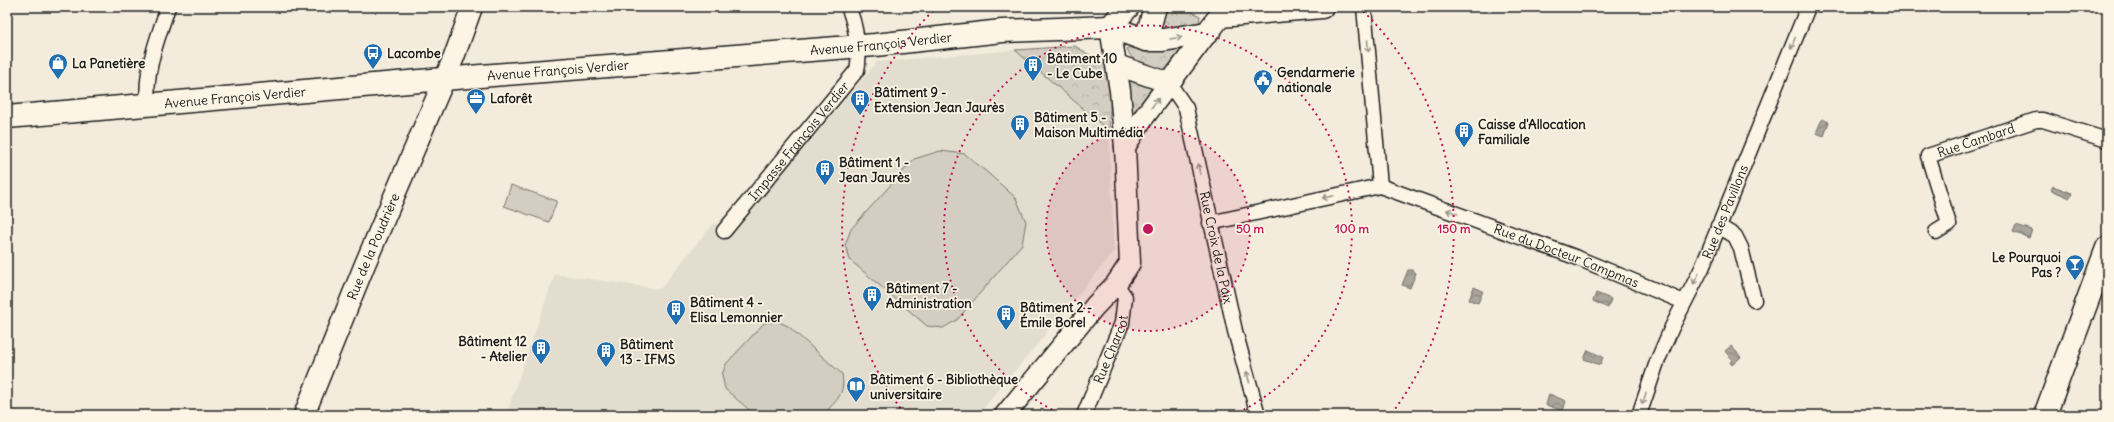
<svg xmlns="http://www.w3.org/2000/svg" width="2114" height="422" font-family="Delius,sans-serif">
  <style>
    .built { fill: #e3ddcf }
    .green { fill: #d3cec1; stroke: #78756e }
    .park { fill: url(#park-crowns); stroke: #78756e }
    .water { fill: url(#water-waves); stroke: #716e68 }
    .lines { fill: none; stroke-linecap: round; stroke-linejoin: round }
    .street-casing { stroke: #1c1c1c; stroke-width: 17 }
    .secondary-casing { stroke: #1c1c1c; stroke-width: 23 }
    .primary-casing { stroke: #1c1c1c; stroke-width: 25 }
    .street { stroke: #fcf5e5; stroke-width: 14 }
    .secondary { stroke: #fcf5e5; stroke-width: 20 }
    .primary { stroke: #fcf5e5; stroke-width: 22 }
    .oneway { stroke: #97938b }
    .ring { fill: none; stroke: #c2185b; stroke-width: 2; stroke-dasharray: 2 4 }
    .labels { text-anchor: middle; stroke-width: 3.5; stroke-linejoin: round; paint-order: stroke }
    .street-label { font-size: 13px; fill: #1c1c1c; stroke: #fcf5e5 }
    .poi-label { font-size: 13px; font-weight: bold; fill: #1c1c1c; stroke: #fcf5e5; text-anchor: start }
    .centre { fill: #c2185b; stroke: #fcf5e5; stroke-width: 2 }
    .ring-label { font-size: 12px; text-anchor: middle; font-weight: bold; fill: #c2185b; stroke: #fcf5e5; stroke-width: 3.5; stroke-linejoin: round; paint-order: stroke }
  </style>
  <defs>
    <pattern id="park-crowns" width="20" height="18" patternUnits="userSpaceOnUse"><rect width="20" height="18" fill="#d3cec1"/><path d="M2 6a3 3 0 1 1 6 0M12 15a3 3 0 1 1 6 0" fill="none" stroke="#b5b0a5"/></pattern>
    <pattern id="water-waves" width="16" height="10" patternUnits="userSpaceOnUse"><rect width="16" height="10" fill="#aaa59b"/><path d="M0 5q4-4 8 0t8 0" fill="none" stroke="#8a867e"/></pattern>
  </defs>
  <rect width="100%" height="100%" fill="#f3ecdd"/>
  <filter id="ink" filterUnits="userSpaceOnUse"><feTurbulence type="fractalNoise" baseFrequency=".025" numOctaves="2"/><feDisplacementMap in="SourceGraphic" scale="8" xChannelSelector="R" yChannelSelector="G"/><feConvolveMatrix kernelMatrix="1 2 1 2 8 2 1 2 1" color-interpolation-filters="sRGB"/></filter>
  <g filter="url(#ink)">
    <!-- built -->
    <path class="built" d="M1015 50 1109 131 1114 252 978 415H506L555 274 660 289 714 223 731 234 877 62Z"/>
    <!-- green -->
    <path class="green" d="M940 151 965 154 989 174 1016 198 1026 222 1022 244 957 320 943 328 927 326 850 260 845 245 851 229 914 159Z
      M511 185 557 201 549 222 504 206Z
      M777 321 788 326 842 374C846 394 836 401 823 415H755L725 389 722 375 726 364 764 323Z"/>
    <!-- park -->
    <path class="park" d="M1173 8 1187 9 1200 16 1199 24 1160 34C1160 24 1161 18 1166 10Z
      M1189 43 1167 72C1150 66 1132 66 1127 48Z
      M1075 46 1107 66 1111 92 1109 131 1015 50Z
      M1130 76 1160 89 1128 132 1125 84Z"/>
    <!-- water -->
    <path class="water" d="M1822 119 1829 122 1824 136 1816 133Z
      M2053 186 2072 193 2070 198 2051 190Z
      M2016 225 2032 230 2029 238 2013 232Z
      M1408 270H1413L1416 273 1410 288 1402 285Z
      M1474 287 1483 291 1478 303 1469 300Z
      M1596 293 1611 299 1608 308 1593 301Z
      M1731 346 1741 357 1732 365 1730 362 1732 360 1725 351Z
      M1588 350 1603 357 1600 365 1584 359Z
      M1549 394 1566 401 1563 411 1546 405Z"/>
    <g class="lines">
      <!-- street casing -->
      <g class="street-casing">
        <g id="street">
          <path d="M1364 7 1380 186"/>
          <path id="s1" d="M1169 83 1186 108 1235 331 1258 415"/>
          <path d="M148 104C144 72 158 37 168 7"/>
          <path id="s2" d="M1210 223 1380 186 1575 257 1684 302"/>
          <path d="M1718 226 1735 236 1741 248 1754 300"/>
          <path id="s3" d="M724 231 857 70C861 54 855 22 848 7"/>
          <path id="s4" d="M1936 232 1949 224 1928 156 2036 120H2043L2107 140"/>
          <path id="s5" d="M1084 415 1122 323 1125 297 1116 284"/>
          <path id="s6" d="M1639 415 1657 362 1672 327 1702 268 1808 7"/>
        </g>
      </g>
      <!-- secondary casing -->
      <g class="secondary-casing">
        <g id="secondary">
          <path d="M1117 65 1169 83"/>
          <path d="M1125 147 1141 121 1207 33"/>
          <path id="s7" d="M304 415 365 264 454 57 472 7"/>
          <path d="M1005 415 1095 306 1116 284 1130 263 1125 147 1120 91 1110 27"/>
        </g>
      </g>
      <!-- primary casing -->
      <g class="primary-casing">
        <g id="primary">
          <path d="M1220 16 1322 7"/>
          <path d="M1110 27 1128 7"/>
          <path d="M1146 40 1155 7"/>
          <path id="s8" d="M7 117 443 79 875 45 1002 31 1110 27 1146 40H1163L1207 33 1220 16"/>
          <path d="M2045 415 2107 248"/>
        </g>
      </g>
      <!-- street -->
      <use href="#street" class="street"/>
      <!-- secondary -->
      <use href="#secondary" class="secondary"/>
      <!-- primary -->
      <use href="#primary" class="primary"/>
    </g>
    <!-- one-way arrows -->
    <defs><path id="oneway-shaft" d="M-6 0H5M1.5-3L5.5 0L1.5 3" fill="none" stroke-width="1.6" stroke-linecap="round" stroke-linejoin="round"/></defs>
    <g class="oneway">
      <use href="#oneway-shaft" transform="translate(1176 38) rotate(-9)"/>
      <use href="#oneway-shaft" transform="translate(1793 43) rotate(112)"/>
      <use href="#oneway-shaft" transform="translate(1368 46) rotate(85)"/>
      <use href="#oneway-shaft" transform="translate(1155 103) rotate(-53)"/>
      <use href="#oneway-shaft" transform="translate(1199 169) rotate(-102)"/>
      <use href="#oneway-shaft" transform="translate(1328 197) rotate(168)"/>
      <use href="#oneway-shaft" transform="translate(1452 212) rotate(-160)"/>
      <use href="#oneway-shaft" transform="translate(1696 279) rotate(117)"/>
      <use href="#oneway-shaft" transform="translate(1248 377) rotate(-105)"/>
      <use href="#oneway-shaft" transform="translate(1644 399) rotate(109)"/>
    </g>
  </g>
  <!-- distance rings -->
  <circle cx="1148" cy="229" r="102" fill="#c2185b" fill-opacity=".12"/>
  <g class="ring">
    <circle cx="1148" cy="229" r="102"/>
    <path d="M1063 415A204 204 0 1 1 1233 415"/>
    <path d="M904 413A306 306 0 0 1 937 7M1359 7A306 306 0 0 1 1392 413"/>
  </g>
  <!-- icons -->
  <defs>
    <g id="bus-pin" transform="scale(1)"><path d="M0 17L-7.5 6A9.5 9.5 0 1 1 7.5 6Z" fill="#1f6fb2" stroke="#fcf5e5"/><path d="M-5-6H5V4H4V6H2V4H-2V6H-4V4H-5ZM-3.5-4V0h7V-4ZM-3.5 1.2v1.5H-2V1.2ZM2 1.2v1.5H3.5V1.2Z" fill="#fff"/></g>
    <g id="shop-pin" transform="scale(1)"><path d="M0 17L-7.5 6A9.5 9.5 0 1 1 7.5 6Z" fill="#1f6fb2" stroke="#fcf5e5"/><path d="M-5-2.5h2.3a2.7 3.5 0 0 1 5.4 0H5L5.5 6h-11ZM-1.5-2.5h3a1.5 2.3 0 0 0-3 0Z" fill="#fff"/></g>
    <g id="building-pin" transform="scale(1)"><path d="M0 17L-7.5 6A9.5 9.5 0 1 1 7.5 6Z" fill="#1f6fb2" stroke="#fcf5e5"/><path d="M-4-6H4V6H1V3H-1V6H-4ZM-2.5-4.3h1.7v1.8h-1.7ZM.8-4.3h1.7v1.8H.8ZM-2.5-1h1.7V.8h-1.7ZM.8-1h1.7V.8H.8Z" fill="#fff"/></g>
    <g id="civic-pin" transform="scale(1)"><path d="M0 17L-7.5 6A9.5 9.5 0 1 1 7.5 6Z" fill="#1f6fb2" stroke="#fcf5e5"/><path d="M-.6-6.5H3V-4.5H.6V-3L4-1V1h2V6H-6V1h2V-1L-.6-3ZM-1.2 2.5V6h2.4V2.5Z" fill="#fff"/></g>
    <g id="office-pin" transform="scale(1)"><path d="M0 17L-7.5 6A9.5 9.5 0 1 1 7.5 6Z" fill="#1f6fb2" stroke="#fcf5e5"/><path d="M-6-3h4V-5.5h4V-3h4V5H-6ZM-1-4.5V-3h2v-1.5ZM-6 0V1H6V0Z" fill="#fff"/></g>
    <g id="bar-pin" transform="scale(1)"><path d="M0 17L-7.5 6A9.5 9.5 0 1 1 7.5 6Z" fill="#1f6fb2" stroke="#fcf5e5"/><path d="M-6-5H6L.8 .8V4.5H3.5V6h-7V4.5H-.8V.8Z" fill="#fff"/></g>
    <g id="library-pin" transform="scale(1)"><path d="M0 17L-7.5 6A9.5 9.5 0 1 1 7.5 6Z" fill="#1f6fb2" stroke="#fcf5e5"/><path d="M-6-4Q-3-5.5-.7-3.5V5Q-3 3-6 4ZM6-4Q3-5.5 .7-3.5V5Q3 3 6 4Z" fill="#fff"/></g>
  </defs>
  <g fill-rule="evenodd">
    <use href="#bus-pin" x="373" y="53"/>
    <use href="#shop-pin" x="58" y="63"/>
    <use href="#building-pin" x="1033" y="65"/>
    <use href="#civic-pin" x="1263" y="79"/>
    <use href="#office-pin" x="476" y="98"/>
    <use href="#building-pin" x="860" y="99"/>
    <use href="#building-pin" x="1020" y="124"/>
    <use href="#building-pin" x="1464" y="131"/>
    <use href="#building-pin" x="825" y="169"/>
    <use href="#bar-pin" x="2075" y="264"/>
    <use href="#building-pin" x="872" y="295"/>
    <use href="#building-pin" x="676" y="309"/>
    <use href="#building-pin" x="1006" y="314"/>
    <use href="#building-pin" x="541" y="348"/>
    <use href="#building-pin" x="606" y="351"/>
    <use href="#library-pin" x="856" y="386"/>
  </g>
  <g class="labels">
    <!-- street labels -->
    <g class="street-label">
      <text dy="5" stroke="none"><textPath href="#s8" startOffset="877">Avenue François Verdier</textPath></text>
      <text dy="5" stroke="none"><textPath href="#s8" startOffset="553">Avenue François Verdier</textPath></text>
      <text dy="5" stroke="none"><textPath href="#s8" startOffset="229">Avenue François Verdier</textPath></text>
      <text dy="5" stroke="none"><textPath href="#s4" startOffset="137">Rue Cambard</textPath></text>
      <text dy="5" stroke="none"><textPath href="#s3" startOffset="117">Impasse François Verdier</textPath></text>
      <text dy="5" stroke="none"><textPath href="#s6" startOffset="221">Rue des Pavillons</textPath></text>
      <text dy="5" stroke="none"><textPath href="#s7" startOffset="182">Rue de la Poudrière</textPath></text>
      <text dy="5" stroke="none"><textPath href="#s1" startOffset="173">Rue Croix de la Paix</textPath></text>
      <text dy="5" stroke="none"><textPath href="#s2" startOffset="373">Rue du Docteur Campmas</textPath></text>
      <text dy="5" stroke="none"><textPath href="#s5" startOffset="71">Rue Charcot</textPath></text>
    </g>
    <!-- poi labels -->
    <g class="poi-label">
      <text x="387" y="58">Lacombe</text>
      <text x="1047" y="63">Bâtiment 10<tspan x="1047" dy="15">- Le Cube</tspan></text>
      <text x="72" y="68">La Panetière</text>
      <text x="1277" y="77">Gendarmerie<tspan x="1277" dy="15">nationale</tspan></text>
      <text x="874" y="97">Bâtiment 9 -<tspan x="874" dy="15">Extension Jean Jaurès</tspan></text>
      <text x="490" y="103">Laforêt</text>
      <text x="1034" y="122">Bâtiment 5 -<tspan x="1034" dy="15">Maison Multimédia</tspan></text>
      <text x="1478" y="129">Caisse d'Allocation<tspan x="1478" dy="15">Familiale</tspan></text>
      <text x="839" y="167">Bâtiment 1 -<tspan x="839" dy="15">Jean Jaurès</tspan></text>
      <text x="2061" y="262" text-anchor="end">Le Pourquoi<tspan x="2061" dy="15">Pas ?</tspan></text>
      <text x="886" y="293">Bâtiment 7 -<tspan x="886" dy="15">Administration</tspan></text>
      <text x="690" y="307">Bâtiment 4 -<tspan x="690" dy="15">Elisa Lemonnier</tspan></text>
      <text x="1020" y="312">Bâtiment 2 -<tspan x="1020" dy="15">Émile Borel</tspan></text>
      <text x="527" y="346" text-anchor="end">Bâtiment 12<tspan x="527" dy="15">- Atelier</tspan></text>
      <text x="620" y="349">Bâtiment<tspan x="620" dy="15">13 - IFMS</tspan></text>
      <text x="870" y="384">Bâtiment 6 - Bibliothèque<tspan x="870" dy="15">universitaire</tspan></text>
    </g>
  </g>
  <circle cx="1148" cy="229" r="6" class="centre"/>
  <g class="ring-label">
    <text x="1250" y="233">50 m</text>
    <text x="1352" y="233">100 m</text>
    <text x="1454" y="233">150 m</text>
  </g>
  <!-- margin -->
  <rect width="2114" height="422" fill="none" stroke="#fcf5e5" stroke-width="24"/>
  <rect x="12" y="12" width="2090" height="398" fill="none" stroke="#1c1c1c" stroke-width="1.5" filter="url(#ink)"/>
</svg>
